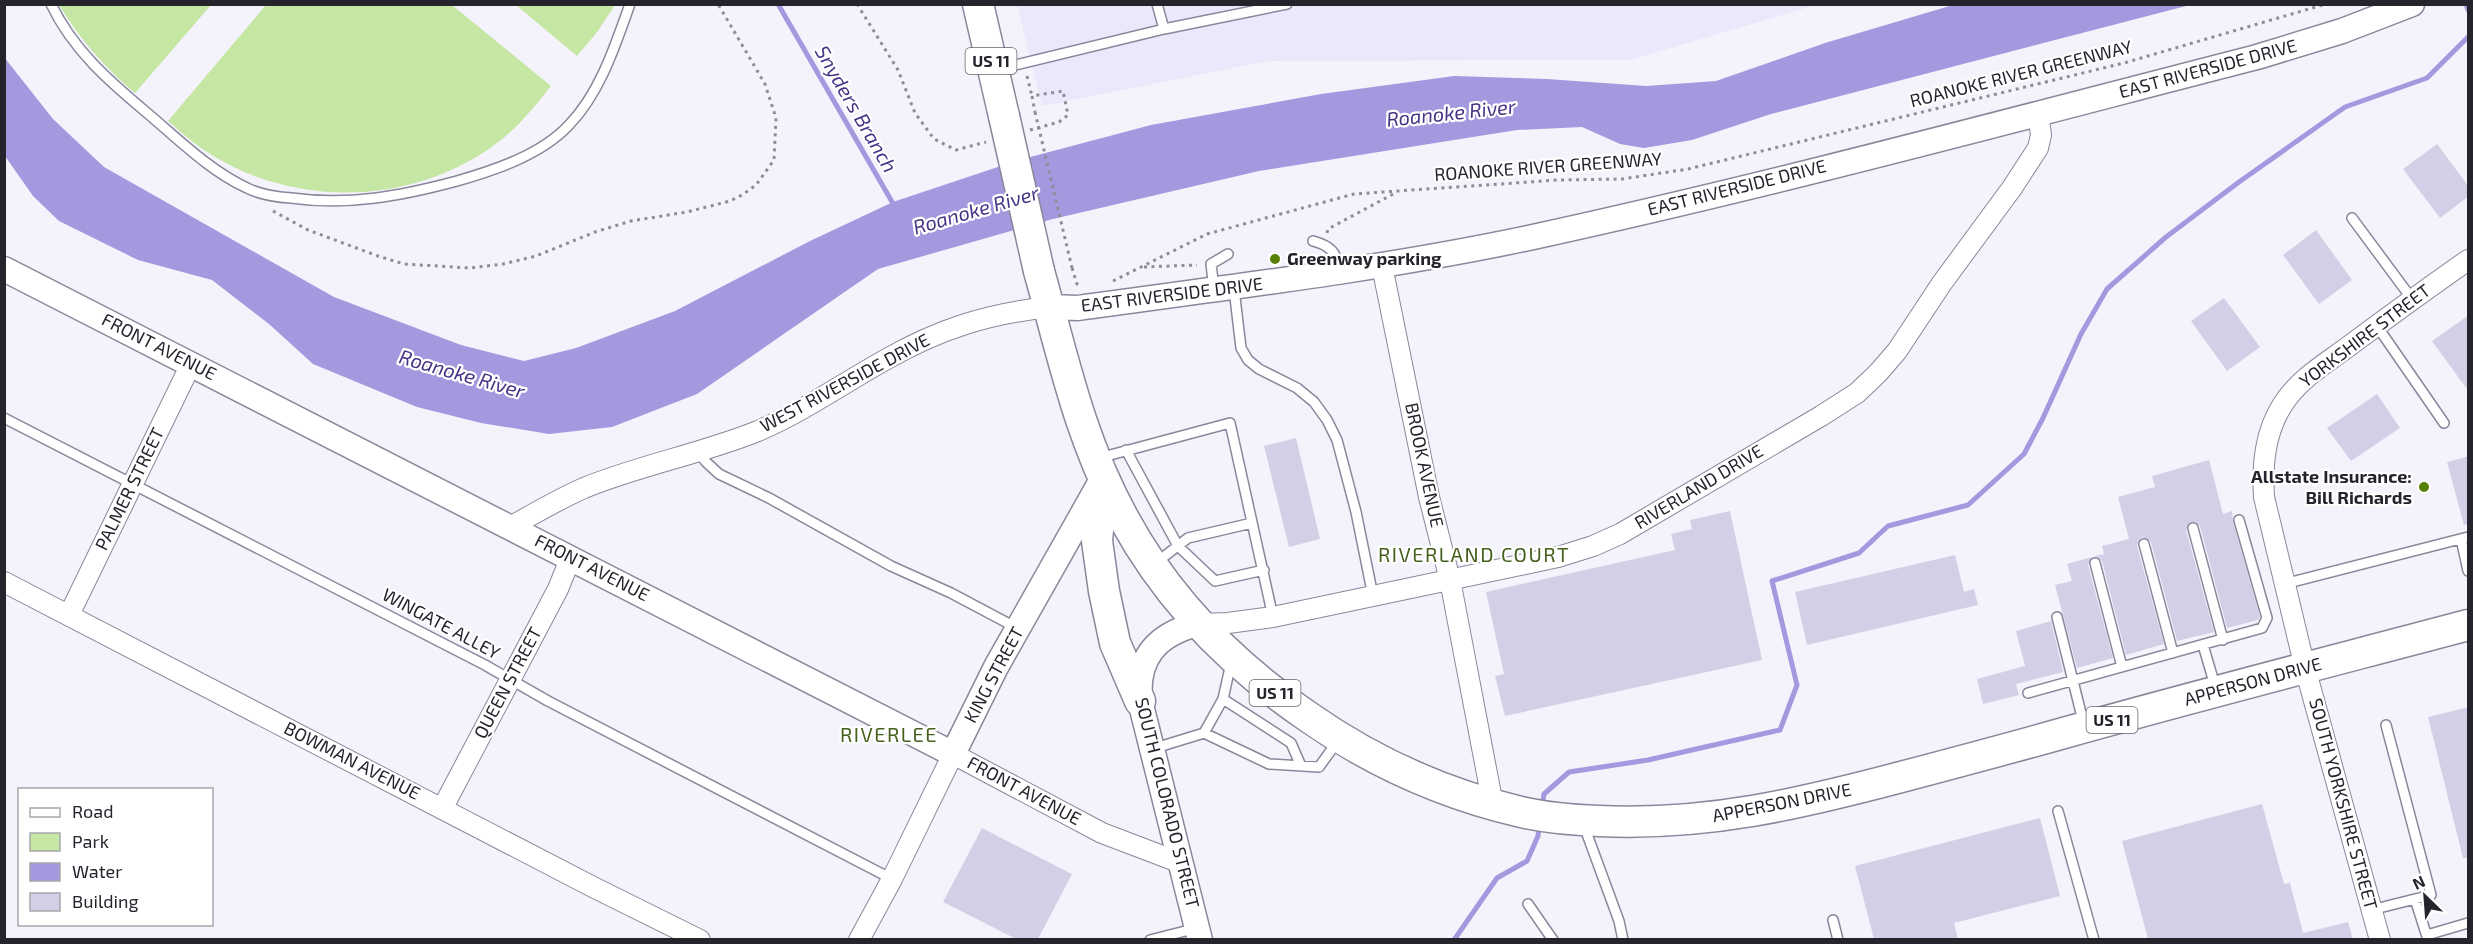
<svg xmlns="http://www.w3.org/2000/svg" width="2473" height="944" font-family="'Exo 2',sans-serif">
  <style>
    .built { fill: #eae8fa }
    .green { fill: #c6e6a3 }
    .water { fill: #a399df }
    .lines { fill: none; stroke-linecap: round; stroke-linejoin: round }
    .stream { stroke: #a399df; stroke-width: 5 }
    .building { fill: #d2d0e6 }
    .service-casing { stroke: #89879b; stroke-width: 12 }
    .minor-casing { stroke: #89879b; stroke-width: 22 }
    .tertiary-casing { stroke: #89879b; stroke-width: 27 }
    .primary-casing { stroke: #89879b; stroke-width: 33 }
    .path { stroke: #8e8d96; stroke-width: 3; stroke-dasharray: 3 4.5; stroke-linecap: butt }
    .service { stroke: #fff; stroke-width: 9 }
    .minor { stroke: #fff; stroke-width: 20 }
    .tertiary { stroke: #fff; stroke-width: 24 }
    .primary { stroke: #fff; stroke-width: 30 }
    .primary-bridge-casing { stroke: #89879b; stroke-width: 33; stroke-linecap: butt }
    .path-bridge { stroke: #8e8d96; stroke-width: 3; stroke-dasharray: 3 4.5; stroke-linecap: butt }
    .primary-bridge { stroke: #fff; stroke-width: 30 }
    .poi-dot { fill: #578106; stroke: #fff; stroke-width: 2 }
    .labels { text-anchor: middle; stroke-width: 4.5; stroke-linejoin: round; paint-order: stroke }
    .shield { fill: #fff; stroke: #66666c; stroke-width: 1.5 }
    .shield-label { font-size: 16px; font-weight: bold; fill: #25242d }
    .street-label { font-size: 18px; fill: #25242d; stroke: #fff }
    .poi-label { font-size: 18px; font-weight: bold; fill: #25242d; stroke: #fff; text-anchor: start }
    .water-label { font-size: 20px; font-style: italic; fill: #473385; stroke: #fff }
    .neighbourhood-label { font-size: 20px; letter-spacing: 1.5px; fill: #44601c; stroke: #fff }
  </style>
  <rect width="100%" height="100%" fill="#f4f3fc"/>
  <!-- built -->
  <path class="built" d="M1017 5H1816L1630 60 1268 61 1042 106Z"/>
  <!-- green -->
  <path class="green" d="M59 5H211L135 93C104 67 80 39 59 5Z
    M266 5H452L551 86C536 105 521 124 501 140 421 203 304 210 215 157 198 147 183 134 168 121Z
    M516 5H615L598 31 577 56Z"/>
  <!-- water -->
  <path class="water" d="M1953 5H2190L1771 114 1692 140 1644 148 1620 144 1582 127 1517 130 1259 171 1053 219 878 269 697 394 612 427 549 434 481 423 417 407 313 364 269 324 212 280 138 260 59 221 33 196 5 156 4 57 53 119 104 167 334 297 461 345 524 361 576 348 675 311 810 241 893 202 1019 160 1151 125 1321 94 1454 76 1547 79 1646 86 1716 81 1825 43Z"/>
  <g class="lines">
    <!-- stream -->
    <path class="stream" d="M778 4 895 207
      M2466 4 2468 10
      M1542 806 1544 794 1569 772 1648 760 1780 730 1797 685 1772 581 1859 553 1888 526 1968 505 2024 454 2043 418 2081 334 2107 289 2166 237 2239 182 2345 107 2427 78 2468 37
      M1454 940 1497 878 1527 861 1538 836 1539 824"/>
  </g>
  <!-- building -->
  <path class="building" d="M2437 144 2469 187V196L2440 218 2403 169Z
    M2316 230 2352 280 2319 304 2283 255Z
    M2224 298 2260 347 2227 371 2191 321Z
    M2469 315V392L2432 341Z
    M2377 394 2400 428 2351 461 2327 428Z
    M1296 438 1320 539 1289 547 1264 446Z
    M2469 456V524L2464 525 2447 462Z
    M2209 460 2223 514 2232 511 2233 522 2260 617 2258 620 2227 628 2200 526 2195 522H2191L2186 530 2214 632 2177 641 2151 542 2143 537 2139 540 2137 546 2164 644 2126 655 2102 561 2095 556 2104 554 2102 546 2129 539 2118 497 2155 487 2152 476Z
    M1730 511 1762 660 1505 716 1495 676 1504 674 1486 592 1675 550 1671 534 1692 529 1690 520Z
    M1955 555 1964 592 1974 589 1978 605 1807 645 1795 592Z
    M2092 557 2088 565 2113 658 2077 668 2055 585 2072 581 2067 564Z
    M2051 621 2063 672 2016 684 2019 695 1983 704 1977 679 2025 666 2016 631Z
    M2469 707V858H2463L2428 717Z
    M2262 804 2284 884 2290 883 2303 933 2348 922 2353 939H2148L2122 841Z
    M2040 818 2060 896 1954 923 1958 939H1874L1855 866Z
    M982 828 1072 874 1038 939H1016L943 902Z"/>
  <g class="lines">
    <!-- service casing -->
    <g class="service-casing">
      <path id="service" d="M51 4C73 50 109 81 146 112 178 139 210 171 247 188 261 195 276 197 291 198 349 206 401 196 457 181 495 170 541 155 569 125 600 93 615 46 630 4
        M1157 4 1164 29
        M999 69 1164 29 1287 4
        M2352 218 2412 299
        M1313 241C1331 246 1336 252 1340 270
        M1214 289 1211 264 1228 254
        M1234 289 1241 348 1248 360 1259 369 1297 388 1314 402 1327 420 1337 440 1356 512 1373 596
        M2377 326 2444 423
        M4 418 485 665 548 701 892 879
        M1126 450 1178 546 1215 581 1264 570
        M698 451 706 462 719 474 769 498 891 566 951 593 1017 628
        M1099 458 1230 423 1273 617
        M2193 528 2223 640
        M2461 539 2468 571
        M2144 544 2173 653
        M1157 562 1188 538 1252 523
        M2095 563 2122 667
        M2284 584 2468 537
        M2057 617 2084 725
        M2203 645 2216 689
        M2028 693 2262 628 2267 618 2239 520
        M1223 699 1291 743 1301 766
        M1204 733 1269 764 1319 767 1337 742
        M1152 749 1204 733 1223 699 1231 663
        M2058 811 2094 940
        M1584 826 1619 921 1623 940
        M2415 899 2428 940
        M1528 904 1553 940
        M2371 910 2431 895 2386 725
        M1833 920 1838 940
        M2427 935 2468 923
        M1150 940 1197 928"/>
    </g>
    <!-- minor casing -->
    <g class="minor-casing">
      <path id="minor" d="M1382 266 1429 497 1450 580 1493 805
        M512 526C535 513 559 499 584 488 640 465 701 454 758 431 804 411 842 384 885 360 939 329 987 314 1049 307
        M4 582 593 887 700 940
        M69 615 191 364
        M1197 624 1228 623 1273 617 1558 557 1593 546 1620 534 1821 416 1857 393 1878 373 1897 351 1942 283 2012 188 2038 148 2041 135 2038 113
        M442 809 558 589 571 557
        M859 940 892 879 953 754 1102 833 1181 863
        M2380 940 2305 668 2264 497C2262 464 2265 432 2283 404 2299 379 2325 364 2349 346 2388 317 2428 288 2468 260"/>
    </g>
    <!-- tertiary casing -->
    <g class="tertiary-casing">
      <path id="tertiary" d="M4 269 953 754 996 667 1100 483
        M1049 307 1078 308C1230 287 1383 269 1533 237 1776 184 2016 119 2257 57L2342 31 2412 4
        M1197 624C1156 635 1136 658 1140 701L1200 940"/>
    </g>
    <!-- primary casing -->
    <g class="primary-casing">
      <path id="primary" d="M978 4 1004 116
        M1039 271C1063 357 1080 440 1124 519 1168 600 1231 664 1307 716 1371 761 1444 794 1521 812 1547 818 1574 820 1599 821 1706 826 1799 804 1901 777 1958 762 2014 747 2071 731 2203 694 2336 660 2468 625
        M1103 479 1097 541 1104 591 1115 643 1140 701"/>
    </g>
    <!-- path -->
    <path class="path" d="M857 4 898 70 915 113 934 139 956 150 986 142
      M1027 76 1032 96
      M1030 130 1059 122 1068 115 1063 91 1032 96 1035 112
      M273 211 308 230 378 256 404 264 470 268 503 264 536 256 595 232 631 221 687 212 730 201 742 195 756 185 774 160 776 118 765 84 718 4
      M1327 233 1328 229 1395 193
      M1144 267 1197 265
      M1072 268 1077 284 1081 287
      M1113 281 1207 234 1354 194 1558 180 1622 179 1688 169 2124 63 2326 4"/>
    <!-- service -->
    <use href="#service" class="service"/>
    <!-- minor -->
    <use href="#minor" class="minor"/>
    <!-- tertiary -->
    <use href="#tertiary" class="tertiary"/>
    <!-- primary -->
    <use href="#primary" class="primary"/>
    <!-- primary-bridge casing -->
    <g class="primary-bridge-casing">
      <path id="primary-bridge" d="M1004 116 1039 271"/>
    </g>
    <!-- path-bridge -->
    <path class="path-bridge" d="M1035 112 1072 268"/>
    <!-- primary-bridge -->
    <use href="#primary-bridge" class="primary-bridge"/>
  </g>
  <!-- markers -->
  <g class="poi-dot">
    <circle cx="1275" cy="259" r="6"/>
    <circle cx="2424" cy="487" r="6"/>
  </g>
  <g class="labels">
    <!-- shield labels -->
    <g class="shield">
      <rect x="965.5" y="48" width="51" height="26" rx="4.5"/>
      <rect x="1249.5" y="680" width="51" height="26" rx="4.5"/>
      <rect x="2086.5" y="707" width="51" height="26" rx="4.5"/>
    </g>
    <g class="shield-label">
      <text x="991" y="67">US 11</text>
      <text x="1275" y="699">US 11</text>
      <text x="2112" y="726">US 11</text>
    </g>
    <!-- street labels -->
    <g class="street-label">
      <text transform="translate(2208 69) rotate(-15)" y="6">EAST RIVERSIDE DRIVE</text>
      <text transform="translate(2021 74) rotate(-14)" y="6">ROANOKE RIVER GREENWAY</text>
      <text transform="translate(1548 167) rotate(-4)" y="6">ROANOKE RIVER GREENWAY</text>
      <text transform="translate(1737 188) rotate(-14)" y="6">EAST RIVERSIDE DRIVE</text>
      <text transform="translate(1172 295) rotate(-7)" y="6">EAST RIVERSIDE DRIVE</text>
      <text transform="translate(2365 336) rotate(-37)" y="6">YORKSHIRE STREET</text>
      <text transform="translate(159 347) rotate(27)" y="6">FRONT AVENUE</text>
      <text transform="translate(845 383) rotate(-28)" y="6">WEST RIVERSIDE DRIVE</text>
      <text transform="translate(1424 465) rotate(78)" y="6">BROOK AVENUE</text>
      <text transform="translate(1699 487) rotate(-31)" y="6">RIVERLAND DRIVE</text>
      <text transform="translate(130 489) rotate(-64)" y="6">PALMER STREET</text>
      <text transform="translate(592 568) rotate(27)" y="6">FRONT AVENUE</text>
      <text transform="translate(441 624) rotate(28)" y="6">WINGATE ALLEY</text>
      <text transform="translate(994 675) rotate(-62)" y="6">KING STREET</text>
      <text transform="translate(2253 682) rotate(-15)" y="6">APPERSON DRIVE</text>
      <text transform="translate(508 683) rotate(-62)" y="6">QUEEN STREET</text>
      <text transform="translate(352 761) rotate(27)" y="6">BOWMAN AVENUE</text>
      <text transform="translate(1024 791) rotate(28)" y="6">FRONT AVENUE</text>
      <text transform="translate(1167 803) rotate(76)" y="6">SOUTH COLORADO STREET</text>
      <text transform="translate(1782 803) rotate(-11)" y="6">APPERSON DRIVE</text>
      <text transform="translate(2343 804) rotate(75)" y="6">SOUTH YORKSHIRE STREET</text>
    </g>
    <!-- poi labels -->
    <g class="poi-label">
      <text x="1287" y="265">Greenway parking</text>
      <text x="2412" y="483" text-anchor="end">Allstate Insurance:<tspan x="2412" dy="21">Bill Richards</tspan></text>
    </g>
    <!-- water labels -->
    <g class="water-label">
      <text transform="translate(856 109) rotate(60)" y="7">Snyders Branch</text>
      <text transform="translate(1451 113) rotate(-6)" y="7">Roanoke River</text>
      <text transform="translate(976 210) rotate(-16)" y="7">Roanoke River</text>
      <text transform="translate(462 374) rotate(16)" y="7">Roanoke River</text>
    </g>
    <!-- neighbourhood labels -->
    <g class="neighbourhood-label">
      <text x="1474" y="562">RIVERLAND COURT</text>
      <text x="889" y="742">RIVERLEE</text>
    </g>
  </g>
  <!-- border -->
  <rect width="2473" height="944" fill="none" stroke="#25242d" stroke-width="12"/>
  <!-- legend -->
  <rect x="18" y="788" width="195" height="138" fill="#ffffff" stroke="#a8a7ab" stroke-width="1.5"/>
  <rect x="30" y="808" width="30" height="9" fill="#ffffff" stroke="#a8a7ab" stroke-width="1.5"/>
  <text x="72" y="818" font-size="18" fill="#25242d">Road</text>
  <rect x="30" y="833" width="30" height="18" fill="#c6e6a3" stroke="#a8a7ab" stroke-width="1.5"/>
  <text x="72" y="848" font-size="18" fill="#25242d">Park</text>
  <rect x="30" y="863" width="30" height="18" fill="#a399df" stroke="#a8a7ab" stroke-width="1.5"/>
  <text x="72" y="878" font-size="18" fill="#25242d">Water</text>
  <rect x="30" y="893" width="30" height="18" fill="#d2d0e6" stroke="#a8a7ab" stroke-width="1.5"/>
  <text x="72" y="908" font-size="18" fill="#25242d">Building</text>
  <!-- north arrow -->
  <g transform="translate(2425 896) rotate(335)" stroke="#ffffff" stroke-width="4.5" paint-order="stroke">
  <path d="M0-4.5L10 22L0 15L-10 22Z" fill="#25242d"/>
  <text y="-9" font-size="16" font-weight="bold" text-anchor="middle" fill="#25242d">N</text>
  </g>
</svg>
